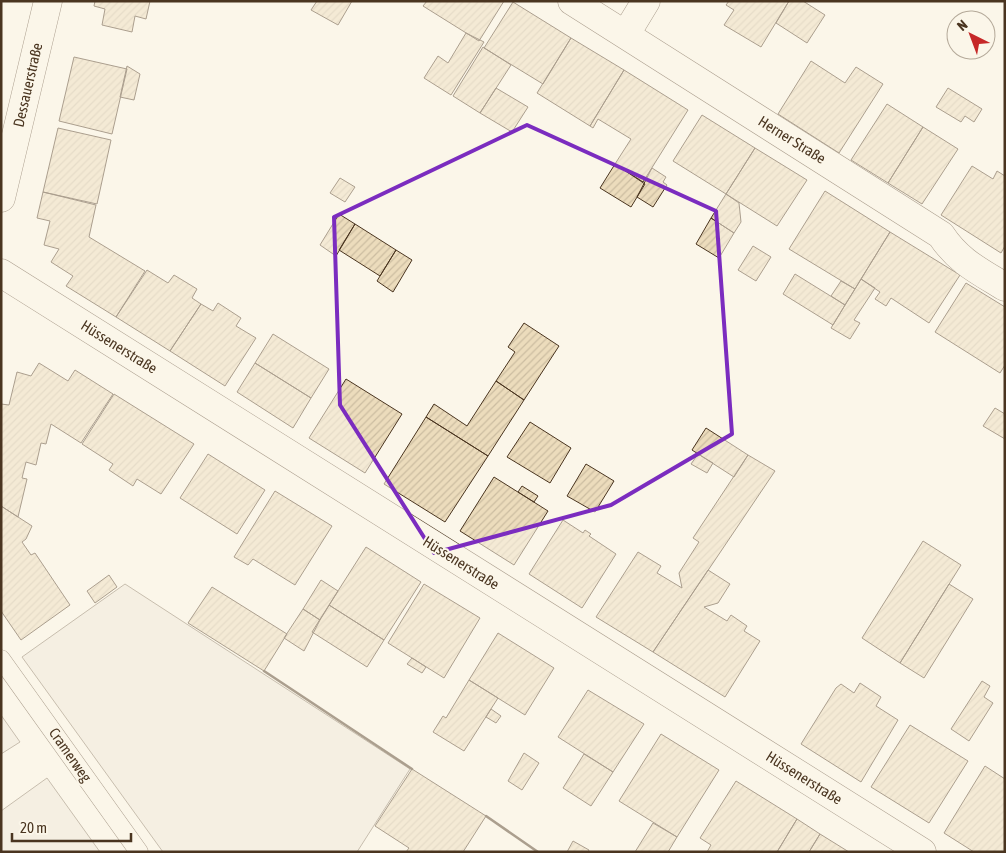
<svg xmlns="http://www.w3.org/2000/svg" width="1006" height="853" font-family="'Asap Condensed',sans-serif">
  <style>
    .parking { fill: #ede7d9; stroke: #887966 }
    .building { fill: url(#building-hatch); stroke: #4a3520 }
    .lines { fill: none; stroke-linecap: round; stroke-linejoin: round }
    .service-casing { stroke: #4a3520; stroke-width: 19 }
    .minor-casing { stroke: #4a3520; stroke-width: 29 }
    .service { stroke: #fbf6e9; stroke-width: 18 }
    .minor { stroke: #fbf6e9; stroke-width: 28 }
    .wall { stroke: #4a3520; stroke-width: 2.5 }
    .marked { fill: none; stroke: #7b2cbf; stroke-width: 4; stroke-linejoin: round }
    .labels { text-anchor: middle; stroke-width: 4; stroke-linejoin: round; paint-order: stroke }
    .street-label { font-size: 15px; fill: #4a3520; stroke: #fbf6e9 }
  </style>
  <defs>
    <pattern id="building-hatch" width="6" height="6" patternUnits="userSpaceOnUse" patternTransform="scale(1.25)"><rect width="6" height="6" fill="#ecdcbc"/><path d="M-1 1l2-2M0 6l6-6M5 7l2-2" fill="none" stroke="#ccbda1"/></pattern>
  </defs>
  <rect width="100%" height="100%" fill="#fbf6e9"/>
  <!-- parking -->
  <path class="parking" d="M125 584 410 769 357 852H163L22 657Z
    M1 715 20 742 1 754Z
    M47 778 100 852H1V811Z"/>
  <!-- building -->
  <path class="building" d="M95 1H150L146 19 135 16 132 32 102 25 105 9 94 6Z
    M317 1H352L338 25 311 10Z
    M427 1H504L479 41 423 6Z
    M729 1H789L761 47 724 25 734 10 726 5Z
    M789 1H803L825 15 807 43 776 23Z
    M513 2 571 38 543 84 484 48Z
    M466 33 484 42 451 95 424 78 438 56 448 63Z
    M571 38 624 70 590 126 537 93Z
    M483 47 511 65 480 113 453 96Z
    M74 57 127 69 112 134 59 121Z
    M811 61 845 83 856 67 883 84 839 153 778 114Z
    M127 66 140 74 134 100 120 97Z
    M624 70 688 110 643 182 615 164 631 139 598 119 593 128 590 126Z
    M496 88 528 107 512 132 480 113Z
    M948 88 982 109 974 122 965 116 961 122 936 107Z
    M887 104 923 127 888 183 851 160Z
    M702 115 755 148 726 194 673 161Z
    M923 127 958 149 922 204 888 183Z
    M58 128 111 140 97 204 43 192Z
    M755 148 807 180 777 226 726 194Z
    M615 164 645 184 631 207 600 188Z
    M972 166 993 179 997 171 1005 176V246L1001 253 941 215Z
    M652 168 666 177 663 182 667 185 653 207 637 197Z
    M340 178 355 187 345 202 330 193Z
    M825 191 890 232 855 289 789 249Z
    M43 192 96 205 89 237 145 271 116 317 66 286 73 276 51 262 59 249 44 245 50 221 37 218Z
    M726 194 739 203 741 222 734 233 711 218Z
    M339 214 355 224 336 256 320 245Z
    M711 218 734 233 719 258 696 244Z
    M355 224 396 250 380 276 339 250Z
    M890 232 960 275 929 323 891 298 886 306 875 299 880 292 861 279Z
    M753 246 771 257 756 281 738 270Z
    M396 250 412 260 393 292 377 281Z
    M147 270 168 283 174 275 197 289 192 298 201 304 170 351 116 317Z
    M795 274 845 305 833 325 783 294Z
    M861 279 875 288 854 320 860 323 850 339 831 328Z
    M841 281 855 289 845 305 831 296Z
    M966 283 1005 307V365L1000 373 935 332Z
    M218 303 241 318 236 326 256 338 225 386 170 351 201 304 213 311Z
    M524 323 559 346 524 400 496 381 515 352 508 347Z
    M273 334 329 369 311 398 255 363Z
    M39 363 68 381 75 370 113 394 81 443 51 424 46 444 41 443 36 465 26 462 22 478 27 479 18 517 1 506V404L9 405 17 372 31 376Z
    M255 363 311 398 293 428 237 392Z
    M346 379 402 414 365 473 309 438Z
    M496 381 524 400 488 456 426 417 434 404 467 426Z
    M114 394 194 444 161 494 137 479 133 486 109 470 113 464 82 444Z
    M995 408 1005 414V439L983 426Z
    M426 417 488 456 445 522 384 484Z
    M530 422 571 448 550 483 507 457Z
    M706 428 748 455 734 477 692 450Z
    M208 454 265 490 237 534 180 498Z
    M698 454 713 463 707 473 691 464Z
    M748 455 775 471 653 652 596 617 638 552 661 566 657 573 682 588 679 573 699 542 693 538Z
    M586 464 614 481 595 512 567 496Z
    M494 477 548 511 514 565 460 531Z
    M522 486 538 496 534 502 518 492Z
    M275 491 332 526 295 585 253 559 248 565 234 557Z
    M1 506 32 526 26 539 22 542 31 555 35 553 70 605 21 640 1 611Z
    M563 520 583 533 585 530 591 534 589 536 616 554 582 608 529 574Z
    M923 541 961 565 900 663 862 638Z
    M366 547 421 582 384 640 329 605Z
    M708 570 730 584 718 603 704 607 727 621 731 615 747 626 744 631 760 641 725 697 653 652Z
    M109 575 117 587 95 603 87 591Z
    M321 580 338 591 320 620 303 609Z
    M424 584 480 618 444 678 388 643Z
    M949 584 973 599 924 678 900 663Z
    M212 587 287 634 264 671 188 623Z
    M329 605 384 640 367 667 312 632Z
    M303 609 320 620 304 651 284 638Z
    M498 633 554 668 525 715 469 680Z
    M412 658 426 667 422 673 407 664Z
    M469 680 498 698 464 751 433 732 443 716 446 718Z
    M982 681 990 686 984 697 993 703 969 741 951 729Z
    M860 683 881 697 876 706 898 720 861 782 801 744 836 688 841 684 854 693Z
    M588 690 644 724 613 772 558 737Z
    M491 709 501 716 496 723 486 717Z
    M910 725 968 761 929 823 871 787Z
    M661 734 719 770 677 837 619 801Z
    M524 753 539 763 522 790 508 781Z
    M584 754 613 772 591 806 563 788Z
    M985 766 1005 779V852H974L944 833Z
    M412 769 486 816 463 852H406L409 848 375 826Z
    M736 781 797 819 777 852H707L711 845 700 838Z
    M797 819 820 834 809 852H777Z
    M653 823 677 837 668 852H635Z
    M820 834 849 852H809Z
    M573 841 589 850 588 852H567Z"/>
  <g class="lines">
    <!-- service casing -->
    <g class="service-casing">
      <path id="service" d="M1 659 139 852"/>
    </g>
    <!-- minor casing -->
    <g class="minor-casing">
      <path id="minor" d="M572 1 941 235C958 261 979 271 1005 287
        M626 34 646 1
        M1 198 48 1
        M1 273 922 852"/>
    </g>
    <!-- service -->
    <use href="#service" class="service"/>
    <!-- minor -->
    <use href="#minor" class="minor"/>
    <!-- wall -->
    <path class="wall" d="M264 671 412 769
      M486 816 538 852"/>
  </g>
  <!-- marked area -->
  <path d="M0 0H1006V853H0ZM527 125 716 211 732 434 611 505 434 553 340 405 334 217Z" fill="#fbf6e9" fill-opacity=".55" fill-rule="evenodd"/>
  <path class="marked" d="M527 125 716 211 732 434 611 505 434 553 340 405 334 217Z"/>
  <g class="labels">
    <!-- street labels -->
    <g class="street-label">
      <text transform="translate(28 85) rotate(-77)" y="5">Dessauerstraße</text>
      <text transform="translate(792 140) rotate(32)" y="5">Herner Straße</text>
      <text transform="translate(119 347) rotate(32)" y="5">Hüssenerstraße</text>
      <text transform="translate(461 563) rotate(32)" y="5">Hüssenerstraße</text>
      <text transform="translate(70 755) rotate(55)" y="5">Cramerweg</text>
      <text transform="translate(804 778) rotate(32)" y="5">Hüssenerstraße</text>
    </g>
  </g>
  <!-- border -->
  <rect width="1006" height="853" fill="none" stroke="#4a3520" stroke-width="5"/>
  <!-- north arrow -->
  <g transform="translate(971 35) rotate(318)"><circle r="24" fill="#fbf6e9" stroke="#b4a999"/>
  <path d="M0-4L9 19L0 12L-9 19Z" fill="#c62828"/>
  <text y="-8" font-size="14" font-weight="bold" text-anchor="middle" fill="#4a3520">N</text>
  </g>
  <!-- scale -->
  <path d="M12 833v8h119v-8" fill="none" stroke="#4a3520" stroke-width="2.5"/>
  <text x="20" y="833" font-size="15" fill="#4a3520" stroke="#fbf6e9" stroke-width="4" paint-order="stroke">20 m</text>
</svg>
